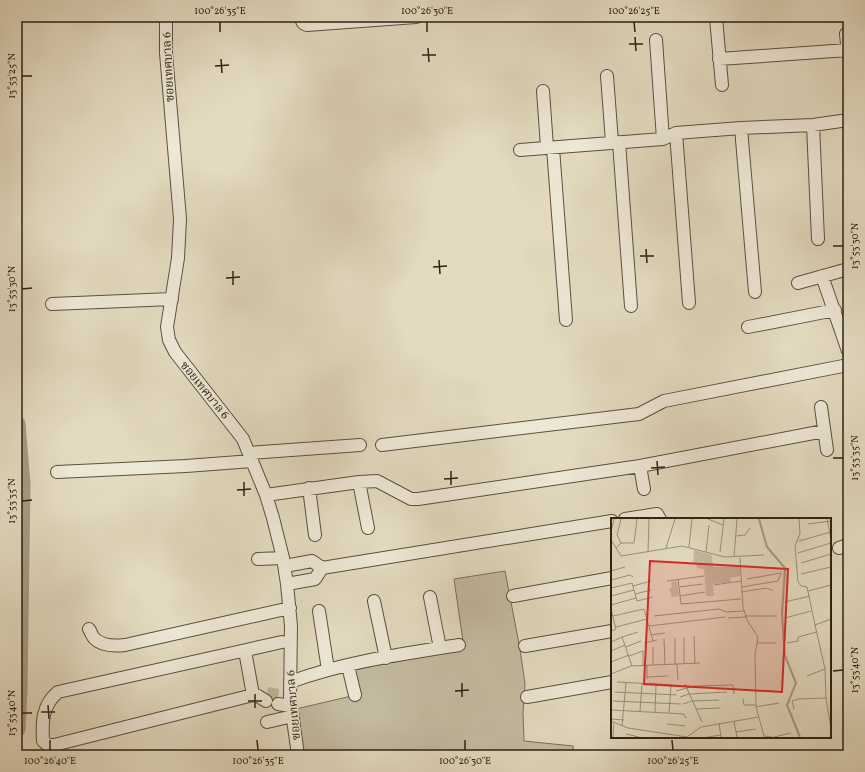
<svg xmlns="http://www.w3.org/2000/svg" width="865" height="772" font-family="Vollkorn,'Noto Serif Thai',serif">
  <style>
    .green { fill: #c4bba2; stroke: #796e5a }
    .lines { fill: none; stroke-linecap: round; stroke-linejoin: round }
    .river { stroke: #a59b85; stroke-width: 17 }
    .minor-tunnel { stroke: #bfb59d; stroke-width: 12; stroke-dasharray: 12 6; stroke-linecap: butt }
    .minor-casing { stroke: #5b4f3e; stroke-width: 14 }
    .minor { stroke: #ede7d6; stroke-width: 12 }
    .ticks { fill: none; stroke: #2e2112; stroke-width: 1.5 }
    .labels { text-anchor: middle; stroke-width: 3; stroke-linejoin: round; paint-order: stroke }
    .street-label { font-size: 12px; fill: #2e2112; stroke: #ede7d6 }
    .inset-river { fill: none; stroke: #a59b85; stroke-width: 2 }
    .inset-road { fill: none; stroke: #9b907a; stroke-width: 1 }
    .view { fill: #d62828; fill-opacity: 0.15; stroke: #d62828; stroke-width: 2 }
    .inset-edge { fill: none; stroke: #2e2112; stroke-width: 2 }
    .neatline { fill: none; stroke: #2e2112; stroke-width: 1.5 }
    .ticks-label { font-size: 10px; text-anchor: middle; fill: #2e2112 }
  </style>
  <rect width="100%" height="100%" fill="#e3dac0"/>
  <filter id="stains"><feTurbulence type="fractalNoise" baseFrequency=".005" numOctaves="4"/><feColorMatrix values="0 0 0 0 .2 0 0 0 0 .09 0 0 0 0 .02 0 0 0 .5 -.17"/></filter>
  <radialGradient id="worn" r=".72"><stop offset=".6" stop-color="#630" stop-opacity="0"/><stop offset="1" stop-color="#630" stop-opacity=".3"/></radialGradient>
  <!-- green -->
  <path class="green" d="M505 571 520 649 525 684 523 713 524 741 573 746 574 755H425L410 753 380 755H302L296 709 360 694 354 670 464 648 454 579Z"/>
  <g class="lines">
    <!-- river -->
    <path class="river" d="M17 424 22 484 19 690 17 729"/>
    <!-- minor-tunnel -->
    <path class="minor-tunnel" d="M267 693 278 695"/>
    <!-- minor casing -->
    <g class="minor-casing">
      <path id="minor" d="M166 17V53L180 219 178 258 167 327 169 340 175 352 243 439 266 495 273 518 283 558 287 584 291 626 290 698 298 755
        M301 17C302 21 302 24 307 25L416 17
        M716 18 722 85
        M846 34 848 53
        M656 40 663 139
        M719 59 848 50
        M607 76 612 142
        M543 91 547 147
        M813 125 818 239
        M741 128 755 292
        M676 133 689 303
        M619 142 631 306
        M553 148 566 320
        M520 150 663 139 676 133 741 128 813 125 848 120
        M822 276 848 351
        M798 283 848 269
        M52 304 172 299
        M748 327 835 310
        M821 407 827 450
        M382 445 639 414 664 401 848 365
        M249 453 360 445
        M640 466 644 489
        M57 472 186 466 252 461
        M359 482 368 528
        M309 488 315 535
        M266 495 359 482 377 481 411 499H418L640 466 824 431
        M625 519 657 514 660 519
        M839 548 848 545
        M258 559 283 558
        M285 566 312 561 322 568
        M322 568 612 521
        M287 584 315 579 322 568
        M513 596 612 578
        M430 597 440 648
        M374 601 386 658
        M319 611 328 670
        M89 629C91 632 92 636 94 638 101 646 116 646 125 645L290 608
        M525 646 612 631
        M245 651 253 695 258 696 266 701
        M348 666 355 695
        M290 682C344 662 402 654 459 645
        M253 695 54 745H48L43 741C42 722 42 705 58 692L282 642
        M527 697 612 682
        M278 704 291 706
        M267 722 293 716"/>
    </g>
    <!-- minor -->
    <use href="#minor" class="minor"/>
  </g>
  <!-- ticks -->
  <path class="ticks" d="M220 22V32M427 22V32M634 22 635 32M635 37 636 51M629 44H643M428 48 429 62M422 55H436M221 59 222 73M215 66 229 65M22 76H32M833 246H843M646 249 647 263M640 256H654M439 260 440 274M433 267 447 266M233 271V285M226 278 240 277M22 289 32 288M833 458H843M657 461 658 475M651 468 665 467M451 471V485M444 479 458 478M244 482V496M237 490 251 489M22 501 32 500M833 671 843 670M462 683V697M455 691 469 690M255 694V708M248 701H262M48 705 49 719M41 712H55M22 713H32M50 740V750M257 740 258 750M465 740V750M672 740 673 750"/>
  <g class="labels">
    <!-- street labels -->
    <g class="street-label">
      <text transform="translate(168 67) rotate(-93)" y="4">ซอยเทศบาล 6</text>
      <text transform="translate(205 390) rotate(51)" y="4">ซอยเทศบาล 6</text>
      <text transform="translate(293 705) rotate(-95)" y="4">ซอยเทศบาล 6</text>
    </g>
  </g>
  <!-- overview -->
  <g transform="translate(611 518)">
    <rect width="220" height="220" fill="#e3dac0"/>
    <path d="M83 32 101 37 102 49H129V58L119 60 120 64 102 66 103 78H95L93 51 86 50 85 45 82 46ZM66 63 68 78 61 79 58 70H61L60 64Z" fill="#c4bba2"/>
    <path class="inset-river" d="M148 1 156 29 174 50 171 96 173 127 174 138 185 165 176 187 189 219"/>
    <path class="inset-road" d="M10 1 6 17 10 25M97 1 112 7M188 1 189 16 184 28 187 64 190 68 196 69 204 107M216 1 220 21M197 6 220 3M0 14 3 1M125 18 134 17 139 10M0 22 10 38 71 28 114 39 153 37M188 23 220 14M78 29 81 1M5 30 10 25H23L26 1M55 30 64 1M37 34 38 1M95 34 98 7M109 34 113 1M187 35 220 25M123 39 126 1M129 40 132 89 136 102 147 119 144 137 145 189 153 218 161 219M190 45 220 36M0 53 14 49M190 56 220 49M67 61 70 86 130 81M0 62 19 57 22 59M56 63 93 58M103 67 130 63M22 68 40 63M68 69 92 66M131 69 167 63 170 55 136 61M0 70 21 65 26 83 42 79M197 73 220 67M130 74 156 70 162 73M24 76 40 72M0 78 23 72M69 78 94 74M174 84 199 78M0 87 25 80M0 91 5 111 0 113M2 98 33 91 42 123M43 98 108 91 115 94 133 93M134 98H166M117 100 135 99M174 100 200 93M220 101 204 107 214 151 215 180 220 211M38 108 114 99M5 109 36 101M40 117 54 115M83 118 84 145M11 119 27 114M64 120V147M73 120V146M53 121 54 147M0 124 11 119 21 148M33 125 46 122M146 125H165M176 125 187 123V119L206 114M15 129 30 123M0 133 14 127M18 138 32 133V147M0 144 18 137M66 146 67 162M36 147V161M42 147V129M0 156 20 148 89 145M196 158 214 151M36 159 57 158M6 164 62 167M74 166 91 204M65 173 83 168 122 167 123 176M4 174 66 177M69 179 78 176 116 174M132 181 133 187H145M2 183 70 186M72 186 81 183 108 182M145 189 168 185M85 191 109 190M183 191 181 183 187 181 215 180M1 192 73 196 75 200M29 193 31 166M44 194 45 167M58 195 60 168M0 201 13 202M0 203 17 210 76 219 90 209 148 199M123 203 126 219M108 205 110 219M56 206 74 208M11 208 15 165M125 214 145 211M15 216 28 219M2 219 3 204M97 219 110 217M163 219 180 215"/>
    <path class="view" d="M39 43 177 51 171 174 33 166Z"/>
    <rect width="220" height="220" class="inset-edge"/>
  </g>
  <!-- margin -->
  <rect width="865" height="772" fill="none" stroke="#e3dac0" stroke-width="44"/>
  <rect x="22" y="22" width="821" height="728" class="neatline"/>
  <g class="ticks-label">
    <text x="220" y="14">100°26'35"E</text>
    <text x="427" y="14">100°26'30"E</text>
    <text x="634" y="14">100°26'25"E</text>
    <text transform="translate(11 76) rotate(-90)" y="4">13°53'25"N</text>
    <text transform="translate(854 246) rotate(-90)" y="4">13°53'30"N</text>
    <text transform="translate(11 289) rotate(-90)" y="4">13°53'30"N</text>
    <text transform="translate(854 458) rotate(-90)" y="4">13°53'35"N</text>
    <text transform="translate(11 501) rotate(-90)" y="4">13°53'35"N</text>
    <text transform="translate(854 670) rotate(-90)" y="4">13°53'40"N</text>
    <text transform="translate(11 713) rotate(-90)" y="4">13°53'40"N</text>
    <text x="50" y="764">100°26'40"E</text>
    <text x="258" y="764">100°26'35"E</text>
    <text x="465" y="764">100°26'30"E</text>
    <text x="673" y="764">100°26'25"E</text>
  </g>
  <rect width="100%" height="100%" filter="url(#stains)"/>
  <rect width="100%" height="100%" fill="url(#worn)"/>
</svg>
